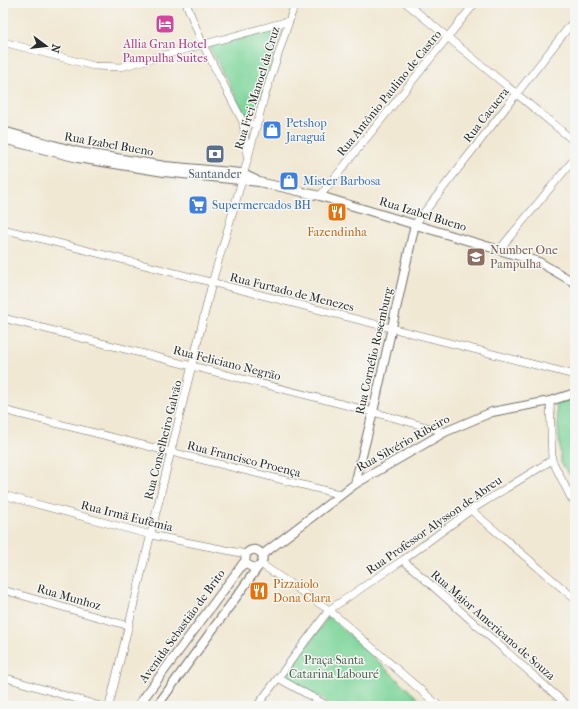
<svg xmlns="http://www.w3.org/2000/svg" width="578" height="709" font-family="'IM FELL French Canon',serif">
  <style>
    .green { fill: #7fd69b; stroke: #558063 }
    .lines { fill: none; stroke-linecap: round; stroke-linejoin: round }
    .minor-casing { stroke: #706d66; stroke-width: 8 }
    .tertiary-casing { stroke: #706d66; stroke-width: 10 }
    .minor { stroke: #fff; stroke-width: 7 }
    .tertiary { stroke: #fff; stroke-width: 8 }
    .labels { text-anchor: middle; stroke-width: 3; stroke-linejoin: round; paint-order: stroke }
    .hotel-label { font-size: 12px; fill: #b23c85; stroke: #f6f6f2 }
    .street-label { font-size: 12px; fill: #2b2b2b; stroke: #f6f6f2 }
    .shop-label { font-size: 12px; fill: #366cbe; stroke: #f6f6f2; text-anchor: start }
    .service-label { font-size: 12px; fill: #4e5e75; stroke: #f6f6f2 }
    .food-label { font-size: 12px; fill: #c56008; stroke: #f6f6f2 }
    .education-label { font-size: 12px; fill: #785e54; stroke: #f6f6f2; text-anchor: start }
    .park-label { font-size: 12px; fill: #445e4d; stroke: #f6f6f2 }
  </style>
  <rect width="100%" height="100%" fill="#f6f6f2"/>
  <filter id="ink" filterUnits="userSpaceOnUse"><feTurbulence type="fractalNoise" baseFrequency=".025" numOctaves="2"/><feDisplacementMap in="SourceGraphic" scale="8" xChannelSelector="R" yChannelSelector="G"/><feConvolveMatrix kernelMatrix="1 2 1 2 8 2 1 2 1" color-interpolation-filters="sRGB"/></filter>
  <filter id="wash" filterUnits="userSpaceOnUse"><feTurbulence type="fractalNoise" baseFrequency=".012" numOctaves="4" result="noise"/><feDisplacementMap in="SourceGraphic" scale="16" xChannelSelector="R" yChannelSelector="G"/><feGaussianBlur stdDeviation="0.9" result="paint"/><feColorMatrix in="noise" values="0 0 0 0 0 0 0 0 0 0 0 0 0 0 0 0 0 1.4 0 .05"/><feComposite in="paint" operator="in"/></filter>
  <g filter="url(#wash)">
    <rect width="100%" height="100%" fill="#f1e8d3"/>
    <!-- green -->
    <path class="green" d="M282 29C272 60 266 94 248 121L209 46Z
      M575 399V482L561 463 556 402Z
      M329 616 426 706H334L284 677Z"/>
  </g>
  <g filter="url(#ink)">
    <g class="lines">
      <!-- minor casing -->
      <g class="minor-casing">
        <path id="minor" d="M186 3 203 45 243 122 247 155
          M406 3 575 142
          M3 42 94 66 121 67 289 21
          M243 122 247 124H254L259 120
          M320 196 475 3
          M415 224 575 19
          M3 229 575 375
          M499 250 575 158
          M3 318 373 412 445 432
          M550 401 552 460 571 498 575 502
          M3 410 339 494
          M3 495 151 535 246 554
          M471 510 575 599
          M403 560 568 706
          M261 564 329 610 439 706
          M3 590 129 626
          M3 677 100 706
          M278 678 328 706
          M109 706 212 283 242 180 264 98 295 3
          M257 706 329 610 403 560 471 510 552 460
          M574 706 575 704"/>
      </g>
      <!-- tertiary casing -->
      <g class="tertiary-casing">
        <path id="tertiary" d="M3 131 79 152 165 166 241 173 256 180
          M3 139 78 158 164 172 259 182 320 196 539 262 575 283
          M355 484 373 412 415 224
          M262 555 355 484 445 432 492 412 550 401 575 393
          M138 706 245 561
          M157 706 258 567C270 558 256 542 246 554L245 563 253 568 258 567"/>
      </g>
      <!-- minor -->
      <use href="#minor" class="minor"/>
      <!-- tertiary -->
      <use href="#tertiary" class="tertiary"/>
    </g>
  </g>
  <!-- icons -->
  <defs>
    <g id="hotel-square" transform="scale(1)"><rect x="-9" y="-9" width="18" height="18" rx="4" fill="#d1479c" stroke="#f6f6f2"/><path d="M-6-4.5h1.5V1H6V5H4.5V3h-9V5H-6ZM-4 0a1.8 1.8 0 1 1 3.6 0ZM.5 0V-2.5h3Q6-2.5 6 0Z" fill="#fff"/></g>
    <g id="shop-square" transform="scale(1)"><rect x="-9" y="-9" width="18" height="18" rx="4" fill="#3f7fe0" stroke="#f6f6f2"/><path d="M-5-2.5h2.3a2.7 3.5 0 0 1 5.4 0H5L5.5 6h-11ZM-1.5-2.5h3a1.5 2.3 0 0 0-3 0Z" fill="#fff"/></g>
    <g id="bank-square" transform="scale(1)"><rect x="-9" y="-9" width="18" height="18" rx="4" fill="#5c6f8a" stroke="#f6f6f2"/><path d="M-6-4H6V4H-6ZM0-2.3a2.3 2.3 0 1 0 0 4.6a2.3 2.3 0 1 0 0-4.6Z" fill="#fff"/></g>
    <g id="supermarket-square" transform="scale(1)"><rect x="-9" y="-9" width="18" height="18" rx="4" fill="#3f7fe0" stroke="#f6f6f2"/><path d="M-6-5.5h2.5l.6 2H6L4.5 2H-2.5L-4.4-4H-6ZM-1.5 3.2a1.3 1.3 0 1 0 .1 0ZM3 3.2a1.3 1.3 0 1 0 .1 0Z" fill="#fff"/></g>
    <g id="restaurant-square" transform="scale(1)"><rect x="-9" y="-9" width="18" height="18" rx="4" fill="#e8710a" stroke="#f6f6f2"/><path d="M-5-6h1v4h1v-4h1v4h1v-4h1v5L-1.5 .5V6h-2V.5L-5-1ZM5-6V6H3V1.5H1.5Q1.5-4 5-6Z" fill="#fff"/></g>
    <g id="school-square" transform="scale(1)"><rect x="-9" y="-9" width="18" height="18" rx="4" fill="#8d6e63" stroke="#f6f6f2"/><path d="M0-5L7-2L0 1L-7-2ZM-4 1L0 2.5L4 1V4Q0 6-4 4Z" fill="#fff"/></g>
  </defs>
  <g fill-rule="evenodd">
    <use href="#hotel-square" x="165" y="24"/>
    <use href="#shop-square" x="272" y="130"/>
    <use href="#bank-square" x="215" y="154"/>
    <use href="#shop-square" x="289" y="181"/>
    <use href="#supermarket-square" x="198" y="205"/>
    <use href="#restaurant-square" x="337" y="212"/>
    <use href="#school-square" x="476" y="257"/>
    <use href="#restaurant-square" x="259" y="591"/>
  </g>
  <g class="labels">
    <!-- hotel labels -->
    <g class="hotel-label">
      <text x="165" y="48">Allia Gran Hotel<tspan x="165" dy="14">Pampulha Suites</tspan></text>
    </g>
    <!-- street labels -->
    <g class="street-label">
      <text transform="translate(257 88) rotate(-73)" y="4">Rua Frei Manoel da Cruz</text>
      <text transform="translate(389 93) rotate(-51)" y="4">Rua Antônio Paulino de Castro</text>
      <text transform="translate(486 115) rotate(-52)" y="4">Rua Cacuera</text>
      <text transform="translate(109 144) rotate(10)" y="4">Rua Izabel Bueno</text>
      <text transform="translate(423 214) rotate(17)" y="4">Rua Izabel Bueno</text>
      <text transform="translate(292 292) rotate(14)" y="4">Rua Furtado de Menezes</text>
      <text transform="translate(374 351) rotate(-77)" y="4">Rua Cornélio Rosemburg</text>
      <text transform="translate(227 363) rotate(14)" y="4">Rua Feliciano Negrão</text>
      <text transform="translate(163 440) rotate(-76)" y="4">Rua Conselheiro Galvão</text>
      <text transform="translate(403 443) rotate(-29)" y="4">Rua Silvério Ribeiro</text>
      <text transform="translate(244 459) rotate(14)" y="4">Rua Francisco Proença</text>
      <text transform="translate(127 516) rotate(14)" y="4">Rua Irmã Eufêmia</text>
      <text transform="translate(434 525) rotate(-35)" y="4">Rua Professor Alysson de Abreu</text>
      <text transform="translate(69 597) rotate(16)" y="4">Rua Munhoz</text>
      <text transform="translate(493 625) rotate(41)" y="4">Rua Major Americano de Souza</text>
      <text transform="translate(182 626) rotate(-54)" y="4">Avenida Sebastião de Brito</text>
    </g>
    <!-- shop labels -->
    <g class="shop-label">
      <text x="286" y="127">Petshop<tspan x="286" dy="14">Jaraguá</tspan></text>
      <text x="303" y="185">Mister Barbosa</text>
      <text x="212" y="209">Supermercados BH</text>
    </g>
    <!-- service labels -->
    <g class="service-label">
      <text x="215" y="178">Santander</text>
    </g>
    <!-- food labels -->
    <g class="food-label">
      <text x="337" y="236">Fazendinha</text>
      <text x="273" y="588" text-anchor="start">Pizzaiolo<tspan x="273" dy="14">Dona Clara</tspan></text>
    </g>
    <!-- education labels -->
    <g class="education-label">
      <text x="490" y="254">Number One<tspan x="490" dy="14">Pampulha</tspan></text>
    </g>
    <!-- park labels -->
    <g class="park-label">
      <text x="334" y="664">Praça Santa<tspan x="334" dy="14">Catarina Labouré</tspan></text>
    </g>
  </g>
  <!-- margin -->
  <rect width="578" height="709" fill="none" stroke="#f6f6f2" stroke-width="16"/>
  <!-- north arrow -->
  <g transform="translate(46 46) rotate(105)" stroke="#f6f6f2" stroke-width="3" paint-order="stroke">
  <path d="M0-3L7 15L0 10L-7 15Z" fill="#2b2b2b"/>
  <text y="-6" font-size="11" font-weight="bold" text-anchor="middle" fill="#2b2b2b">N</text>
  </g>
</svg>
